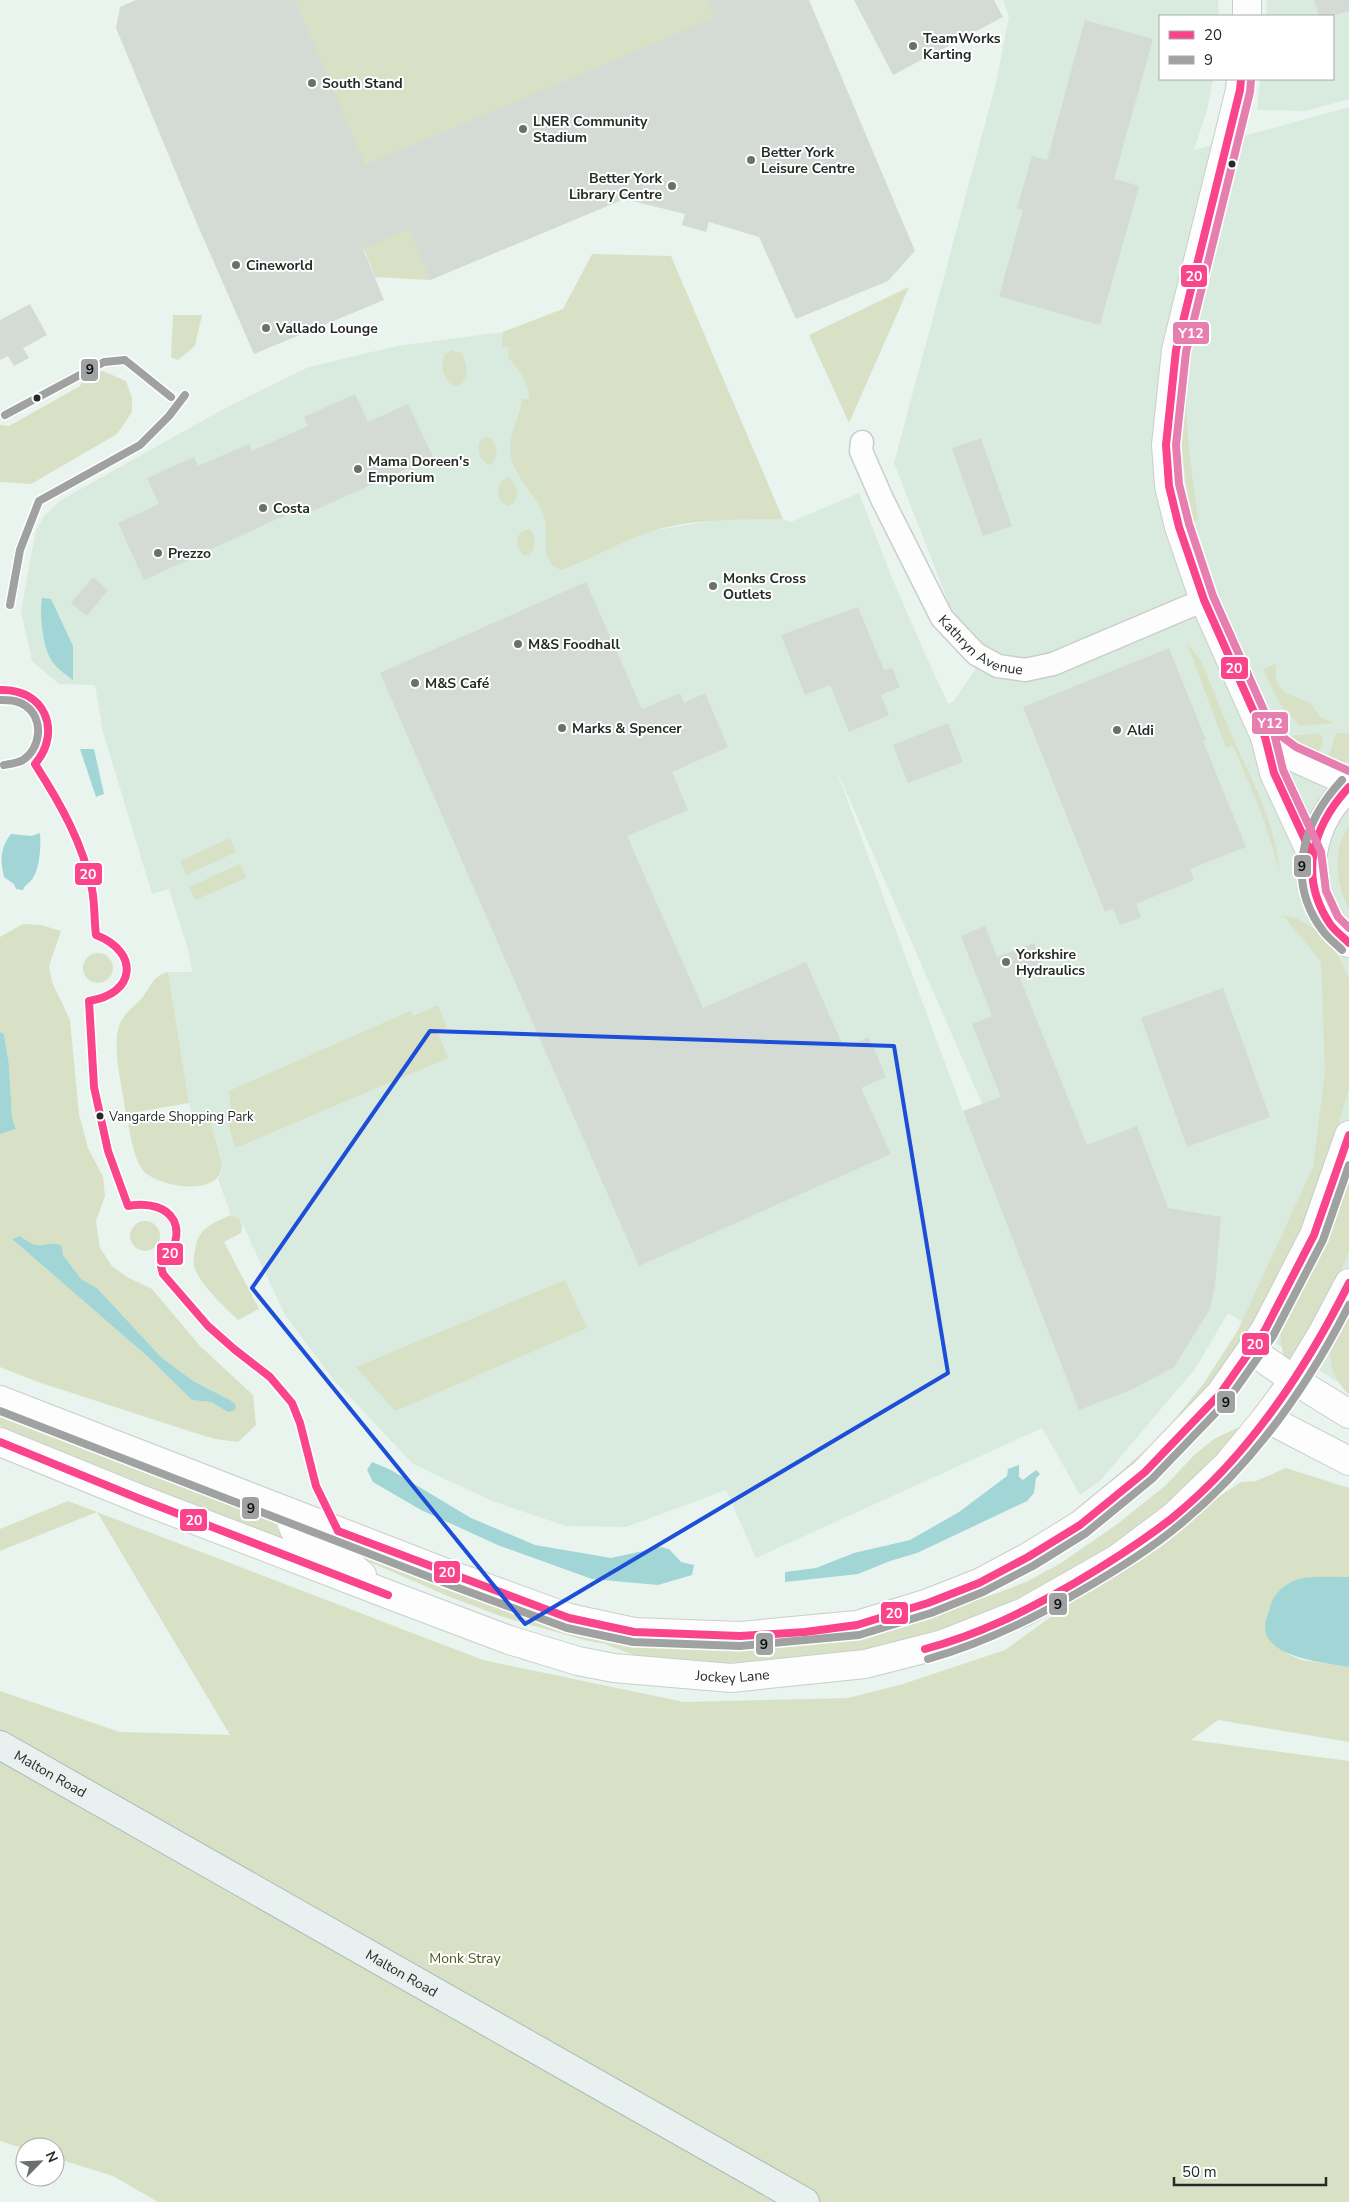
<svg xmlns="http://www.w3.org/2000/svg" width="1349" height="2202" font-family="'Nunito Sans',sans-serif">
  <style>
    .built { fill: #d9eadf; fill-rule: evenodd }
    .green { fill: #d8e1c5; fill-rule: evenodd }
    .water { fill: #a1d5d6 }
    .building { fill: #d4dbd5 }
    .lines { fill: none; stroke-linecap: round; stroke-linejoin: round }
    .minor-casing { stroke: #c8cfcb; stroke-width: 25 }
    .tertiary-casing { stroke: #c8cfcb; stroke-width: 30 }
    .primary-casing { stroke: #aabcb7; stroke-width: 30 }
    .minor { stroke: #fcfdfc; stroke-width: 22 }
    .tertiary { stroke: #fcfdfc; stroke-width: 28 }
    .primary { stroke: #e9f1f0; stroke-width: 28 }
    .bus-1-casing { stroke: #fff; stroke-width: 11 }
    .bus-2-casing { stroke: #fff; stroke-width: 11 }
    .bus-3-casing { stroke: #fff; stroke-width: 11 }
    .bus-1 { stroke: #fa448c; stroke-width: 8 }
    .bus-2 { stroke: #a0a2a1; stroke-width: 8 }
    .bus-3 { stroke: #e67eb0; stroke-width: 8 }
    .marked { fill: none; stroke: #1d4ed8; stroke-width: 4; stroke-linejoin: round }
    .poi-dot { fill: #6a716d; stroke: #fff; stroke-width: 2 }
    .bus-dot { fill: #252b27; stroke: #fff; stroke-width: 2 }
    .labels { text-anchor: middle; stroke-width: 4; stroke-linejoin: round; paint-order: stroke }
    .bus-label { font-size: 13px; fill: #252b27; stroke: #fff; text-anchor: start }
    .poi-label { font-size: 14px; font-weight: bold; fill: #252b27; stroke: #fff; text-anchor: start }
    .street-label { font-size: 14px; fill: #252b27; stroke: #fff }
    .park-label { font-size: 14px; fill: #4d551b; stroke: #fff }
    .line-badge { stroke: #fff; stroke-width: 2 }
    .badge-label { font-size: 14px; text-anchor: middle; font-weight: bold; fill: #fff }
    .pale-badge-label { font-size: 14px; text-anchor: middle; font-weight: bold; fill: #111 }
  </style>
  <rect width="100%" height="100%" fill="#eaf4ee"/>
  <!-- built -->
  <path class="built" d="M1003 0H1218L1219 16H1160V79H1213L1207 110 1194 150 1349 107V1389L1228 1313 1195 1369 1100 1481 1080 1495 1042 1428 756 1558 726 1490 626 1527 566 1526 492 1501 413 1464 333 1379 285 1315 240 1219 231 1215 218 1179 222 1171V1164L208 1112 192 1114 189 1103 168 972H192L189 953 169 889 152 894 103 732 95 685 59 684 32 661 21 611 36 530 44 516 61 500 229 406 309 367 397 346 503 332 563 309 652 531 714 520 783 519 791 522 859 493 892 578 922 647 948 704 953 702 975 670 894 463 997 79 1009 16ZM834 764 983 1106 964 1114Z
    M1267 0H1349V99L1306 111 1257 110 1260 79H1333V16H1266Z"/>
  <!-- green -->
  <path class="green" d="M258 0H773L624 199 430 280 375 277 336 180Z
    M592 254 671 256 783 519C740 520 694 518 653 531 621 541 592 559 561 570 537 560 550 536 544 516 536 493 512 476 510 451 509 433 520 417 522 399H529C530 382 518 370 508 357L509 348 502 346 503 332 563 309Z
    M1207 277C1199 316 1188 354 1187 394 1185 436 1193 478 1198 520L1193 522C1183 472 1174 404 1185 354 1191 328 1200 303 1207 277Z
    M909 287 849 423 809 335Z
    M173 315H202L195 346 178 360 171 357Z
    M452 350 461 353C469 364 470 381 455 387 443 381 440 366 445 355Z
    M103 371 126 381 132 398V412L117 434 31 484 0 482V425L9 426 80 386C84 376 92 373 103 371Z
    M486 437 491 438 497 450 493 463 488 465C480 459 477 452 479 442Z
    M510 477 518 491 514 503 509 506 501 502C496 491 497 480 510 477Z
    M529 529C536 536 536 548 530 555L524 556C517 548 514 540 521 532Z
    M1187 643 1201 661C1213 689 1224 718 1237 747 1255 787 1276 826 1279 871 1268 826 1252 788 1233 746L1226 748Z
    M1276 664V681L1285 693 1311 703 1320 717 1334 723 1299 726 1280 704 1263 669Z
    M1320 733 1323 740 1317 758 1291 736Z
    M1336 733H1349V762L1327 763Z
    M1349 826V909C1336 885 1331 849 1349 826Z
    M230 838 236 852 186 875 180 861Z
    M240 864 246 878 195 900 189 887Z
    M1283 915 1298 919 1318 931 1337 954 1349 979V1088L1323 1176 1284 1268 1256 1321 1199 1397 1163 1437 1116 1482 1096 1496 1095 1495 1162 1435 1204 1383 1238 1330 1313 1167 1325 1072 1321 962Z
    M23 924 41 925 61 931 49 966 52 982 70 1020 79 1114 88 1148 103 1177 105 1196 96 1221 100 1248 112 1266 127 1277 152 1289 200 1346 253 1395 256 1425 238 1442 215 1439 192 1432 38 1382 0 1367V1134L16 1128 12 1117 9 1065 4 1034 0 1032V937ZM20 1236C26 1240 34 1247 42 1245 50 1244 54 1242 62 1246L63 1255 81 1279 97 1288 161 1357 193 1381 230 1400 228 1412 211 1402 192 1400 147 1356 12 1239Z
    M83 968a15 15 0 1 1 30 0a15 15 0 1 1-30 0Z
    M168 972 189 1103 126 1114C123 1090 110 1043 121 1021 126 1012 135 1006 142 998 151 986 153 976 168 972Z
    M438 1005 447 1028 438 1033 448 1058 235 1148 225 1112 231 1109 229 1091 410 1011 413 1016Z
    M208 1112 222 1164C222 1200 153 1186 142 1169 134 1157 131 1138 128 1124Z
    M1349 1175V1251L1339 1275 1291 1367 1286 1364C1282 1351 1280 1340 1281 1327Z
    M231 1215 240 1219 242 1227 241 1233 224 1242 259 1309 238 1320C225 1307 199 1284 194 1266 193 1262 194 1255 195 1251 197 1229 212 1223 231 1215Z
    M130 1236a15 15 0 1 1 30 0a15 15 0 1 1-30 0Z
    M565 1280 587 1328 395 1411 356 1367Z
    M1343 1315 1349 1318V1394C1343 1390 1341 1385 1337 1379 1324 1357 1333 1337 1343 1315Z
    M0 1410 275 1519C275 1542 309 1548 327 1555L272 1536 0 1426Z
    M1237 1428H1240L1242 1431 1190 1485 1138 1528 1092 1559 1032 1592 964 1622 878 1647 814 1659 725 1663 647 1660 605 1644 584 1640 503 1617 450 1597 340 1549 342 1544 604 1637 678 1648H737L818 1643 878 1631 998 1593 1028 1581 1061 1563 1116 1525 1166 1485 1194 1455 1214 1439Z
    M1286 1468 1349 1488V1577L1299 1579 1268 1615 1265 1627 1286 1653 1301 1660 1349 1667V1742L1218 1720 1191 1740 1349 1761V2202H158L113 2176 55 2158V2147H25V2149L0 2141V1691L120 1732 230 1735 97 1512 0 1551V1529L68 1501 483 1660 684 1702 848 1698 903 1684 1005 1650 1208 1504 1241 1482 1256 1481Z"/>
  <!-- water -->
  <path class="water" d="M42 598 51 599 73 646V680C67 675 60 671 55 665 43 653 39 614 42 598Z
    M80 749H94L104 794 96 797Z
    M40 833C41 844 40 868 33 878 30 883 25 884 23 890L16 889 14 884 4 877C0 860 0 848 11 834L31 836Z
    M0 1032 4 1034 9 1065 12 1117 16 1129 0 1134Z
    M20 1236C26 1240 34 1247 42 1245 50 1244 54 1242 62 1246L63 1255 81 1279 97 1288 161 1357 193 1381 230 1400 236 1405 235 1410 228 1412 211 1402 192 1400 147 1356 12 1239Z
    M372 1462 391 1470 471 1518 535 1545 611 1558 661 1547 669 1549 681 1562 694 1565 692 1575 658 1585 592 1579 500 1546 421 1510 373 1482 367 1470Z
    M1019 1465V1477L1023 1480 1036 1470 1040 1474 1036 1478 1034 1493 1027 1501 917 1553 890 1561 858 1574 785 1582V1572L816 1568 854 1553 910 1540 959 1512 1007 1476 1008 1469Z
    M1349 1577V1667C1327 1663 1264 1658 1265 1626 1265 1620 1269 1613 1270 1607 1273 1594 1285 1583 1299 1579 1312 1576 1335 1577 1349 1577Z"/>
  <!-- building -->
  <path class="building" d="M136 0H295L365 165 714 18 707 0H809L915 251 888 281 796 319 759 237 709 222 706 232 682 225 685 214 624 199 430 280 409 229 363 249 384 300 254 354 195 219 116 28 120 7Z
    M854 0H994L1003 17 893 75Z
    M1314 0H1349V11L1331 16H1319Z
    M1085 20 1153 39 1114 179 1139 186 1100 325 999 296 1023 210 1017 208 1032 156 1047 160Z
    M30 304 47 335 23 348 29 358 14 366 8 356 0 360V320Z
    M355 394 368 422 408 404 433 457 304 515 301 508 144 580 118 523 159 504 147 478 194 457 198 466 249 444 252 451 308 426 304 417Z
    M981 438 1012 526 983 536 952 448Z
    M93 577 108 590 87 616 71 603Z
    M586 582 642 709 680 693 684 703 705 693 728 747 672 772 688 810 627 836 703 1008 806 962 844 1048 869 1037 886 1077 861 1088 891 1154 639 1266 380 673Z
    M858 607 884 670 892 668 900 687 881 695 889 715 849 732 830 685 805 695 781 635Z
    M1169 648 1206 740 1203 741 1246 847 1190 869 1194 880 1136 904 1141 917 1120 925 1113 908 1105 912 1023 707Z
    M948 723 963 762 908 783 893 745Z
    M985 926 997 957 1034 943 1043 967 1019 976 1087 1145 1137 1126 1168 1208 1221 1217 1215 1286 1210 1309 1174 1367 1133 1389 1079 1410 963 1111 1001 1097 972 1024 992 1016 961 936Z
    M1223 988 1270 1117 1187 1147 1141 1018Z"/>
  <g class="lines">
    <!-- minor casing -->
    <g class="minor-casing">
      <g id="minor">
        <path id="s1" d="M862 442 861 451 882 499 942 618 976 654 998 666 1025 670 1053 664 1204 600"/>
      </g>
    </g>
    <!-- tertiary casing -->
    <g class="tertiary-casing">
      <g id="tertiary">
        <path d="M1247 16V0"/>
        <path d="M1241 79 1240 90 1176 350 1166 445 1169 486 1179 527 1204 600 1265 737 1274 773 1312 855"/>
        <path d="M1265 737 1291 756 1349 782"/>
        <path d="M1349 787C1311 822 1298 879 1330 924 1335 931 1343 937 1349 943"/>
        <path d="M1251 1350 1294 1380 1349 1414"/>
        <path d="M0 1400 449 1574 569 1618 634 1632 740 1636 857 1625 928 1603 979 1583 1028 1557 1080 1525 1145 1472 1220 1394 1265 1330 1314 1235 1349 1135"/>
        <path d="M1266 1418 1349 1461"/>
        <path id="s2" d="M0 1442 140 1499 390 1595 509 1640 578 1661 614 1668 731 1678 865 1664 943 1644 1024 1612 1117 1559 1173 1517 1228 1464 1266 1418 1294 1380 1322 1334 1349 1283"/>
        <path d="M289 1512C294 1544 306 1538 331 1551 342 1557 352 1567 362 1575"/>
      </g>
    </g>
    <!-- primary casing -->
    <g class="primary-casing">
      <g id="primary">
        <path id="s3" d="M0 1745 805 2202"/>
      </g>
    </g>
    <!-- minor -->
    <use href="#minor" class="minor"/>
    <!-- tertiary -->
    <use href="#tertiary" class="tertiary"/>
    <!-- primary -->
    <use href="#primary" class="primary"/>
    <!-- bus-1 casing -->
    <g class="bus-1-casing">
      <path id="bus-1" d="M1241 79 1240 90 1176 350 1166 445 1169 486 1179 527 1204 600 1265 737 1274 773 1312 855
        M0 690C44 688 63 731 35 764 60 803 83 843 92 889 95 904 94 920 96 935 140 952 136 994 89 1001L94 1087 108 1151 128 1206C174 1198 192 1231 161 1266L163 1274 208 1326 234 1349 270 1377 292 1403 300 1423 316 1486 338 1531 569 1618 634 1632 740 1636 805 1632 857 1625 928 1603 979 1583 1028 1557 1080 1525 1145 1472 1220 1394 1265 1330 1314 1235 1349 1135
        M1349 787C1312 827 1298 876 1330 924 1335 931 1343 937 1349 943
        M0 1442 140 1499 388 1595
        M925 1649C978 1635 1026 1611 1073 1584 1107 1564 1140 1543 1171 1519 1248 1457 1305 1371 1349 1283"/>
    </g>
    <!-- bus-2 casing -->
    <g class="bus-2-casing">
      <path id="bus-2" d="M5 415 104 362 125 360 171 397
        M10 605 20 550 39 501 140 445 169 416 185 395
        M0 700C9 700 18 700 26 706 44 719 41 748 23 760 18 763 10 764 4 765
        M1342 780C1302 823 1285 881 1323 931 1328 938 1336 944 1342 950
        M0 1411 445 1583 567 1628 633 1642 740 1646 859 1635 931 1613 983 1592 1033 1566 1086 1533 1152 1479 1228 1400 1273 1336 1323 1240 1349 1165
        M928 1659C981 1644 1029 1621 1077 1593 1112 1573 1147 1552 1178 1526 1250 1467 1307 1388 1349 1305"/>
    </g>
    <!-- bus-3 casing -->
    <g class="bus-3-casing">
      <path id="bus-3" d="M1251 80 1250 92 1186 352 1176 445 1179 484 1189 524 1213 596 1274 733 1283 770 1321 852 1326 891 1338 917 1349 928
        M1265 713 1273 730 1296 747 1349 771"/>
    </g>
    <!-- bus-1 -->
    <use href="#bus-1" class="bus-1"/>
    <!-- bus-2 -->
    <use href="#bus-2" class="bus-2"/>
    <!-- bus-3 -->
    <use href="#bus-3" class="bus-3"/>
  </g>
  <!-- marked area -->
  <path class="marked" d="M430 1031 894 1046 948 1373 525 1624 252 1288Z"/>
  <!-- markers -->
  <g class="poi-dot">
    <circle cx="913" cy="46" r="5"/>
    <circle cx="312" cy="83" r="5"/>
    <circle cx="523" cy="129" r="5"/>
    <circle cx="751" cy="160" r="5"/>
    <circle cx="672" cy="186" r="5"/>
    <circle cx="236" cy="265" r="5"/>
    <circle cx="266" cy="328" r="5"/>
    <circle cx="358" cy="469" r="5"/>
    <circle cx="263" cy="508" r="5"/>
    <circle cx="158" cy="553" r="5"/>
    <circle cx="713" cy="586" r="5"/>
    <circle cx="518" cy="644" r="5"/>
    <circle cx="415" cy="683" r="5"/>
    <circle cx="562" cy="728" r="5"/>
    <circle cx="1117" cy="730" r="5"/>
    <circle cx="1006" cy="962" r="5"/>
  </g>
  <g class="bus-dot">
    <circle cx="1232" cy="164" r="4.5"/>
    <circle cx="37" cy="398" r="4.5"/>
    <circle cx="100" cy="1116" r="4.5"/>
  </g>
  <g class="labels">
    <!-- bus labels -->
    <g class="bus-label">
      <text x="109" y="1121">Vangarde Shopping Park</text>
    </g>
    <!-- poi labels -->
    <g class="poi-label">
      <text x="923" y="43">TeamWorks<tspan x="923" dy="16">Karting</tspan></text>
      <text x="322" y="88">South Stand</text>
      <text x="533" y="126">LNER Community<tspan x="533" dy="16">Stadium</tspan></text>
      <text x="761" y="157">Better York<tspan x="761" dy="16">Leisure Centre</tspan></text>
      <text x="662" y="183" text-anchor="end">Better York<tspan x="662" dy="16">Library Centre</tspan></text>
      <text x="246" y="270">Cineworld</text>
      <text x="276" y="333">Vallado Lounge</text>
      <text x="368" y="466">Mama Doreen's<tspan x="368" dy="16">Emporium</tspan></text>
      <text x="273" y="513">Costa</text>
      <text x="168" y="558">Prezzo</text>
      <text x="723" y="583">Monks Cross<tspan x="723" dy="16">Outlets</tspan></text>
      <text x="528" y="649">M&amp;S Foodhall</text>
      <text x="425" y="688">M&amp;S Café</text>
      <text x="572" y="733">Marks &amp; Spencer</text>
      <text x="1127" y="735">Aldi</text>
      <text x="1016" y="959">Yorkshire<tspan x="1016" dy="16">Hydraulics</tspan></text>
    </g>
    <!-- street labels -->
    <g class="street-label">
      <text dy="5" stroke="none"><textPath href="#s1" startOffset="244">Kathryn Avenue</textPath></text>
      <text dy="5" stroke="none"><textPath href="#s2" startOffset="774">Jockey Lane</textPath></text>
      <text dy="5" stroke="none"><textPath href="#s3" startOffset="58">Malton Road</textPath></text>
      <text dy="5" stroke="none"><textPath href="#s3" startOffset="462">Malton Road</textPath></text>
    </g>
    <!-- park labels -->
    <g class="park-label">
      <text x="465" y="1963">Monk Stray</text>
    </g>
  </g>
  <g class="line-badge">
    <rect x="1180" y="264" width="28" height="24" rx="5" fill="#fa448c"/>
    <rect x="1172" y="321" width="38" height="24" rx="5" fill="#e67eb0"/>
    <rect x="80" y="358" width="19" height="24" rx="5" fill="#a0a2a1"/>
    <rect x="1220" y="656" width="29" height="24" rx="5" fill="#fa448c"/>
    <rect x="1251" y="711" width="38" height="24" rx="5" fill="#e67eb0"/>
    <rect x="1293" y="854" width="19" height="24" rx="5" fill="#a0a2a1"/>
    <rect x="74" y="862" width="29" height="24" rx="5" fill="#fa448c"/>
    <rect x="156" y="1242" width="28" height="24" rx="5" fill="#fa448c"/>
    <rect x="1241" y="1332" width="29" height="24" rx="5" fill="#fa448c"/>
    <rect x="1216" y="1390" width="20" height="24" rx="5" fill="#a0a2a1"/>
    <rect x="241" y="1496" width="19" height="24" rx="5" fill="#a0a2a1"/>
    <rect x="179" y="1508" width="29" height="24" rx="5" fill="#fa448c"/>
    <rect x="433" y="1560" width="28" height="24" rx="5" fill="#fa448c"/>
    <rect x="1048" y="1592" width="20" height="24" rx="5" fill="#a0a2a1"/>
    <rect x="880" y="1601" width="29" height="24" rx="5" fill="#fa448c"/>
    <rect x="755" y="1632" width="19" height="24" rx="5" fill="#a0a2a1"/>
  </g>
  <g class="badge-label">
    <text x="1194" y="281">20</text>
    <text x="1191" y="338">Y12</text>
    <text x="1234" y="673">20</text>
    <text x="1270" y="728">Y12</text>
    <text x="88" y="879">20</text>
    <text x="170" y="1258">20</text>
    <text x="1255" y="1349">20</text>
    <text x="194" y="1525">20</text>
    <text x="447" y="1577">20</text>
    <text x="894" y="1618">20</text>
  </g>
  <g class="pale-badge-label">
    <text x="90" y="374">9</text>
    <text x="1302" y="871">9</text>
    <text x="1226" y="1407">9</text>
    <text x="251" y="1513">9</text>
    <text x="1058" y="1609">9</text>
    <text x="764" y="1649">9</text>
  </g>
  <!-- legend -->
  <rect x="1159" y="15" width="175" height="65" fill="#ffffff" stroke="#a8aaa9"/>
  <rect x="1169" y="31" width="25" height="8" fill="#fa448c" stroke="#a8aaa9"/>
  <text x="1204" y="40" font-size="15" fill="#252b27">20</text>
  <rect x="1169" y="56" width="25" height="8" fill="#a0a2a1" stroke="#a8aaa9"/>
  <text x="1204" y="65" font-size="15" fill="#252b27">9</text>
  <!-- north arrow -->
  <g transform="translate(40 2162) rotate(66)"><circle r="24" fill="#ffffff" stroke="#a8aaa9"/>
  <path d="M0-4L9 19L0 12L-9 19Z" fill="#6a716d"/>
  <text y="-8" font-size="14" font-weight="bold" text-anchor="middle" fill="#252b27">N</text>
  </g>
  <!-- scale -->
  <path d="M1174 2177v8h152v-8" fill="none" stroke="#252b27" stroke-width="2.5"/>
  <text x="1182" y="2177" font-size="15" fill="#252b27" stroke="#ffffff" stroke-width="4" paint-order="stroke">50 m</text>
</svg>
